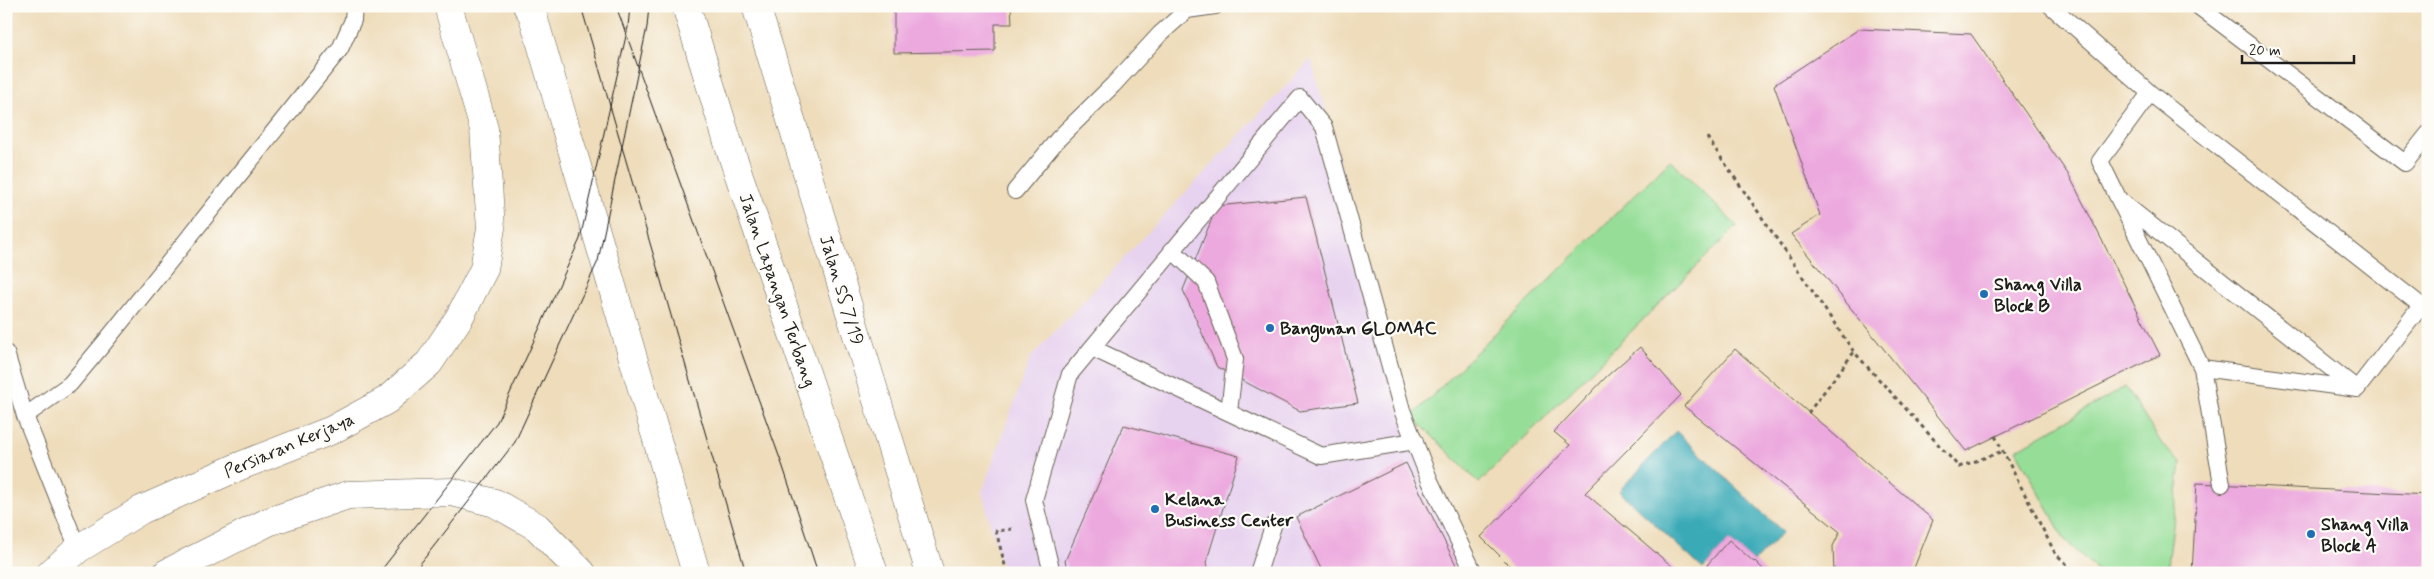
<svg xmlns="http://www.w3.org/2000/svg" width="2434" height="579" font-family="Mynerve,sans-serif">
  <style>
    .built { fill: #e7d2ef }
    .green { fill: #96de98; stroke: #597d5a }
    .water { fill: #3aaab7; stroke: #2b636a }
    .building { fill: #eca9de }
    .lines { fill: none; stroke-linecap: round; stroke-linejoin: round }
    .service-casing { stroke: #665f53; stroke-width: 18 }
    .tertiary-casing { stroke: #665f53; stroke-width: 29 }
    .primary-casing { stroke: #665f53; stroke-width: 29 }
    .motorway-casing { stroke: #665f53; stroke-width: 29 }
    .path { stroke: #665f53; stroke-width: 3; stroke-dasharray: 4 4; stroke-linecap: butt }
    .service { stroke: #fff; stroke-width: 16 }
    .tertiary { stroke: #fff; stroke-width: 28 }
    .primary { stroke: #fff; stroke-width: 28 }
    .motorway { stroke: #fff; stroke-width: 28 }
    .tram { stroke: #1c1c1c; stroke-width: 1 }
    .poi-dot { fill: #1f6fb2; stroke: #fdfcf7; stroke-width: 2 }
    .labels { text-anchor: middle; stroke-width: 4.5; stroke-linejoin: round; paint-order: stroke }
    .poi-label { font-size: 18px; font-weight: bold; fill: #1c1c1c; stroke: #fdfcf7; text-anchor: start }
    .street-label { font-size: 18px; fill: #1c1c1c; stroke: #fdfcf7 }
  </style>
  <rect width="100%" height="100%" fill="#fdfcf7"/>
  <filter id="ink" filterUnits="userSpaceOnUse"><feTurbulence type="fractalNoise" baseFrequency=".02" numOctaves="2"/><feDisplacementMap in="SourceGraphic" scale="10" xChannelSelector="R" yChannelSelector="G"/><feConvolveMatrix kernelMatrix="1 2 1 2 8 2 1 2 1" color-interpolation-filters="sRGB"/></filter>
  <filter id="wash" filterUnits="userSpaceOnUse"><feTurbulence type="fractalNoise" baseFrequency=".0096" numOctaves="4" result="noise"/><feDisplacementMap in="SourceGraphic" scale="20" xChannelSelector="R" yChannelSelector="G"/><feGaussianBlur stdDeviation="1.12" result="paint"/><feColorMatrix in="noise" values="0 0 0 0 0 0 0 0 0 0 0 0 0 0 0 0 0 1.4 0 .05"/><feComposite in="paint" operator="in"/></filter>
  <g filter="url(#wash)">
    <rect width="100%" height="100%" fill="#eedcba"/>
    <!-- built -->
    <path class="built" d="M1311 59 1412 416 1472 573H1003L982 492 1030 358Z"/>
    <!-- green -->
    <path class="green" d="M1670 160 1737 226 1479 483 1412 416Z
      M2125 387 2164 447 2181 462 2167 573H2100L2065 540 2016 450Z"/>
    <!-- water -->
    <path class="water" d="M1676 431 1783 532 1754 562 1729 540 1703 569 1619 491Z"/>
    <g id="blocks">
      <!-- building -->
      <path class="building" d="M894 6H1011L1012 24H995V51L894 53Z
        M1859 29 1971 34 2070 177 2160 355 1966 451 1791 234 1820 215 1774 85Z
        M1306 197 1358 403 1300 411 1217 367 1183 290 1217 206Z
        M1640 347 1681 395 1585 493 1680 573H1517L1481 537 1570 445 1554 432 1606 377Z
        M1735 349 1933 520 1912 573H1834L1833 546 1840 532 1684 406Z
        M1124 425 1239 456 1206 563 1209 573H1069L1065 561Z
        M1406 463 1460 573H1323L1296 517Z
        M2197 483 2428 495V573H2192Z
        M1729 540 1754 562 1755 561 1767 573H1704L1709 567 1707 565Z"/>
    </g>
  </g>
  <g filter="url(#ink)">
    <use href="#blocks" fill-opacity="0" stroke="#665f53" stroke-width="1"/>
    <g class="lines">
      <!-- service casing -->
      <g class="service-casing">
        <path id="service" d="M2051 6 2150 93 2428 311
          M2198 6 2405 163 2428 134
          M2150 93 2100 161 2202 368 2222 484
          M1015 191 1058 139 1113 85 1160 34 1187 10 1215 6
          M2122 202 2357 389
          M1172 250 1206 282 1235 359 1229 412
          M1092 348 1321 456 1415 441
          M6 353 25 416 78 549
          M2202 368 2357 389 2421 306
          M25 416 70 384 105 342 340 49 353 20 354 6
          M1052 573 1034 500 1070 374 1300 98 1324 127 1402 410 1430 481 1474 573
          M1258 573 1273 526"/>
      </g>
      <!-- tertiary casing -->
      <g class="tertiary-casing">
        <path id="tertiary" d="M756 6 930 573"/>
      </g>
      <!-- primary casing -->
      <g class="primary-casing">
        <path id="primary" d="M530 6 696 573
          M686 6 730 149 874 573
          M51 573 78 549 141 510 240 466 332 430 387 400 429 363 459 318 484 269 491 228 484 129 448 6
          M167 573 268 522 348 495 452 492 495 503 537 527 582 573"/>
      </g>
      <!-- motorway casing -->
      <g class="motorway-casing">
        <path id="motorway" d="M527 6 532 13"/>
      </g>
      <!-- path -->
      <path class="path" d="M1707 137 1854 352 1959 467 2003 451
        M1808 413 1854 352
        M1995 436 2055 553 2076 573
        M1007 573 996 531 1012 529"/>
      <!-- service -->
      <use href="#service" class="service"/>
      <!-- tertiary -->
      <use href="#tertiary" class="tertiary"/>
      <!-- primary -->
      <use href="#primary" class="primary"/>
      <!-- motorway -->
      <use href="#motorway" class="motorway"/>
      <!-- tram -->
      <path class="tram" d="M581 6 746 573
        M616 6 783 467 818 573
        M379 573 497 422 580 239 628 27 630 6
        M413 573 515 442 598 261 647 27 649 6"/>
    </g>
  </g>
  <!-- markers -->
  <g class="poi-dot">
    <circle cx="1984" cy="294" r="5"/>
    <circle cx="1270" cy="328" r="5"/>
    <circle cx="1155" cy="509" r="5"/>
    <circle cx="2311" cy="534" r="5"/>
  </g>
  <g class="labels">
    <!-- poi labels -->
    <g class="poi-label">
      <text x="1994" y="290">Shang Villa<tspan x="1994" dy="21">Block B</tspan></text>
      <text x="1280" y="334">Bangunan GLOMAC</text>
      <text x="1165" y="505">Kelana<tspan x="1165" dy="21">Business Center</tspan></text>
      <text x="2321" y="530">Shang Villa<tspan x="2321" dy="21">Block A</tspan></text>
    </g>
    <!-- street labels -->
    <g class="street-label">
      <text transform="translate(778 290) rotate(71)" y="6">Jalan Lapangan Terbang</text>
      <text transform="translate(842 290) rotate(73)" y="6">Jalan SS 7/19</text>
      <text transform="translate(289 445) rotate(-23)" y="6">Persiaran Kerjaya</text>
    </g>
  </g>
  <!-- margin -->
  <rect width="2434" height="579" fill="none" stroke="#fdfcf7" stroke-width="25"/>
  <!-- scale -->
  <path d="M2242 55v8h112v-8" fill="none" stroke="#1c1c1c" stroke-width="2.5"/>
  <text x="2249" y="55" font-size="15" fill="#1c1c1c" stroke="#fdfcf7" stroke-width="4" paint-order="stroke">20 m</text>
</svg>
